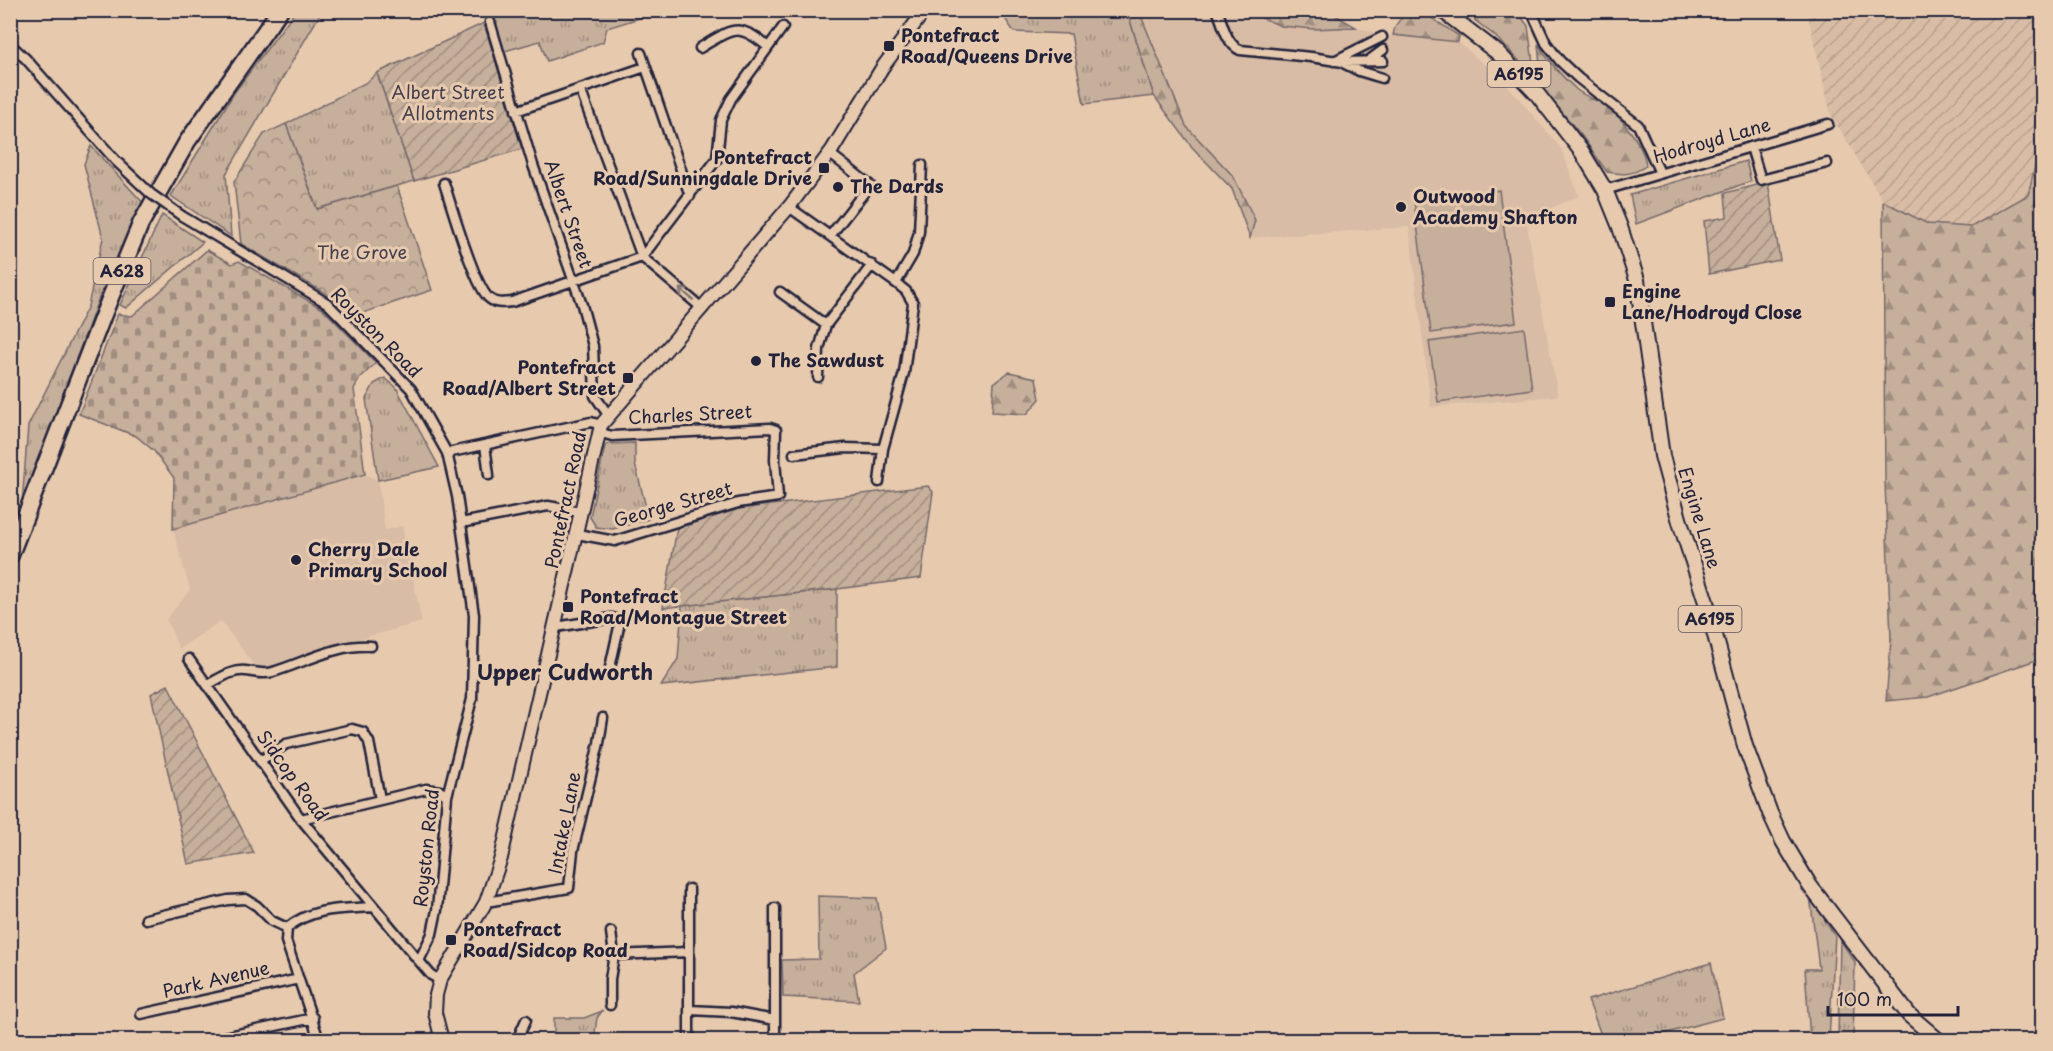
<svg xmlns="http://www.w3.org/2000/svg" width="2053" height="1051" font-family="'Playpen Sans',sans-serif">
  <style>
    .built { fill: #d8bca5 }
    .industrial { fill: url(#industrial-furrows) }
    .grass { fill: url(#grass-tufts); stroke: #74686b; stroke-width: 1.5 }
    .forest { fill: url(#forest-firs); stroke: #74686b; stroke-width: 1.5 }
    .cemetery { fill: url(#cemetery-stones); stroke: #74686b; stroke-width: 1.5 }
    .park { fill: url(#park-crowns); stroke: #74686b; stroke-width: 1.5 }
    .garden { fill: url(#garden-furrows); stroke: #74686b; stroke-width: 1.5 }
    .pitch { fill: #c6af9b; stroke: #74686b; stroke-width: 1.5 }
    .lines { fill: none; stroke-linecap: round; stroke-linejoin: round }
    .street-casing { stroke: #22223b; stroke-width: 13 }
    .secondary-casing { stroke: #22223b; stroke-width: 16 }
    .primary-casing { stroke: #22223b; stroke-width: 18 }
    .highway-casing { stroke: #22223b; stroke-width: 20 }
    .street { stroke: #e7caae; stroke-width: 8 }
    .secondary { stroke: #e7caae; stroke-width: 12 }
    .primary { stroke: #e7caae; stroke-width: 14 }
    .highway { stroke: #e7caae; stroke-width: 15 }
    .street-bridge-casing { stroke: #22223b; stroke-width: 13; stroke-linecap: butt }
    .street-bridge { stroke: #e7caae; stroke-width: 8 }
    .oneway { stroke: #847674 }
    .poi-dot { fill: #22223b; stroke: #e7caae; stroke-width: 2 }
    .labels { text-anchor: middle; stroke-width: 6; stroke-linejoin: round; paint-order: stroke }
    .shield { fill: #e7caae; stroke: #5d545e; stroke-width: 1.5 }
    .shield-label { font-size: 16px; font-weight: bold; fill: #22223b }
    .poi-label { font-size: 18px; font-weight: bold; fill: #22223b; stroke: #e7caae; text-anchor: start }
    .park-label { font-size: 18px; fill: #433e4e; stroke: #e7caae }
    .street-label { font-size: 18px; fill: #22223b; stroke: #e7caae }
    .quarter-label { font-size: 21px; font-weight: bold; fill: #22223b; stroke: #e7caae }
  </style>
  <defs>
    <pattern id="industrial-furrows" width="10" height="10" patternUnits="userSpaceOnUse" patternTransform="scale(1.5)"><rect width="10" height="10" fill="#d8bca5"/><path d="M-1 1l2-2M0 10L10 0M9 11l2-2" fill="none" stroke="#b9a18f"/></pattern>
    <pattern id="grass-tufts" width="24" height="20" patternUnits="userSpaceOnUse" patternTransform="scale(1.5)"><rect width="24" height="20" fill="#c6af9b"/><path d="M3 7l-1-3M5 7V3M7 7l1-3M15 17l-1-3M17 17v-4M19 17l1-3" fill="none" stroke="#a08e80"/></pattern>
    <pattern id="forest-firs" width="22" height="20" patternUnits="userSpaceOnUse" patternTransform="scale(1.5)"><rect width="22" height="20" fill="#c6af9b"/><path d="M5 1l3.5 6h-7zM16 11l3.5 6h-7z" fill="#a08e80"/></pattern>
    <pattern id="cemetery-stones" width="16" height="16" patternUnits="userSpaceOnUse" patternTransform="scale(1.5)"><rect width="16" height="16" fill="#c6af9b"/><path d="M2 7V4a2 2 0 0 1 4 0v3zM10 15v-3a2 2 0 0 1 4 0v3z" fill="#a08e80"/></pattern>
    <pattern id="park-crowns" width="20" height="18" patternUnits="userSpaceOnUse" patternTransform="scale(1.5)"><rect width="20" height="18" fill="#c6af9b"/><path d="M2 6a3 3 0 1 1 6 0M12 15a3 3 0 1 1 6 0" fill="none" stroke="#a08e80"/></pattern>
    <pattern id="garden-furrows" width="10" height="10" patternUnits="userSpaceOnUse" patternTransform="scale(1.5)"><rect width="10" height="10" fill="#c6af9b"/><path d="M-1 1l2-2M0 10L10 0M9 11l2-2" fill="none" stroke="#a08e80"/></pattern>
  </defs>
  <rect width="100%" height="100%" fill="#e7caae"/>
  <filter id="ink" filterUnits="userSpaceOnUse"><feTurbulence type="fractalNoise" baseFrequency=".0167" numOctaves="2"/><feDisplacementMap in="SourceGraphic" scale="12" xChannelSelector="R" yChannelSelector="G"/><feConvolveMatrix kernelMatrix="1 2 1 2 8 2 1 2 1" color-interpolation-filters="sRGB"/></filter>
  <g filter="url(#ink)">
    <!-- built -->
    <path class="built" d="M1139 11H1246L1282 26 1314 29 1356 27 1387 36H1406L1458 42 1503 80 1561 148 1579 196 1526 219 1558 396 1431 407 1409 227 1250 238 1255 220 1233 176 1186 126Z
      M365 474 378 480 385 530 402 526 422 622 334 646 259 672 221 621 179 649 166 619 190 590 173 529Z"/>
    <!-- industrial -->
    <path class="industrial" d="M1807 11H2042V137L2029 195 1971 227 1928 224 1883 201 1831 115Z"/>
    <!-- grass -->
    <path class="grass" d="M296 10 322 11 226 174 231 236 171 196 234 93Z
      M491 11H662L607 28 603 42 547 61 540 41 501 52Z
      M1000 11H1127L1154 96 1084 104 1071 34 1014 32Z
      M377 73 414 181 317 209 286 124 367 82Z
      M91 146 144 204 100 295 22 504 28 426 88 306 103 238 84 164Z
      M1746 161 1751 181 1636 224 1630 195Z
      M162 215 203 242 126 308 120 305Z
      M385 378 396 387 439 467 378 480 366 399 374 384Z
      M635 443V464L649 519 613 529 596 527 590 517 605 446 608 444Z
      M837 589V667L661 686 678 659 682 606Z
      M818 896 877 898 886 948 854 973 859 1001 783 997 782 960 819 959Z
      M1810 896 1835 936 1829 1040H1810L1805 969H1819Z
      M1840 940 1855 962 1853 1040H1838Z
      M1711 963 1723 1018 1640 1040H1603L1588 1000Z
      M602 1011 597 1018 594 1040H554V1018H584Z"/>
    <!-- forest -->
    <path class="forest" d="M1127 11H1139L1186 126 1233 176 1255 220 1250 238 1232 189 1192 147 1154 96Z
      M1246 11H1265L1282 16 1313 11H1328L1356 27 1314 29 1281 26Z
      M1421 11 1459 36 1458 42 1393 35C1396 18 1405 14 1421 11Z
      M1463 11H1517L1528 26 1535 77 1495 36Z
      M1538 44C1549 62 1561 76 1577 90 1585 97 1596 99 1605 105 1621 116 1645 147 1646 166 1633 175 1622 175 1607 172L1581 135 1542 88Z
      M2042 137V658L1928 697 1886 701 1891 640 1885 482 1883 201 1928 224 1971 227 2028 195Z
      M1009 372 1036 378 1040 399 1027 414 992 412 994 383Z"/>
    <!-- cemetery -->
    <path class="cemetery" d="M207 250 232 264 239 261 323 309 376 363 360 378 354 389 365 474 173 529 174 478 154 451 136 436 79 414 118 314 132 316Z"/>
    <!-- park -->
    <path class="park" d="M286 124 317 209 397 186 432 290 354 316 327 294 241 244 234 182 264 134Z"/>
    <!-- garden -->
    <path class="garden" d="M484 23 522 149 414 181 377 73Z
      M1768 182 1780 260 1709 274 1704 221 1727 217 1725 193Z
      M928 486 933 492 921 578 837 589 663 608 677 528 738 509Z
      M168 685 254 853 188 864 151 694Z"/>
    <!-- pitch -->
    <path class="pitch" d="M1499 190 1516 322 1431 333 1414 201Z
      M1524 328 1532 389 1438 402 1429 342Z"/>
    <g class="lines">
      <!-- street casing -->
      <g class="street-casing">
        <path id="street" d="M1217 10C1223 23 1226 44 1240 50L1311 57 1343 62 1383 61
          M1531 10 1546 43 1560 61 1578 78 1638 125 1660 173
          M490 22 533 165 582 305 593 346 595 396 609 416
          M10 44 26 59 116 161
          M700 48C732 29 737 21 768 47
          M641 53 690 196
          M1334 61 1382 37
          M1368 61 1383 50
          M1343 63 1359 71 1382 78
          M580 89 642 257 703 309
          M516 111 645 67
          M1751 147 1761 180 1827 163
          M829 153 870 185 830 236
          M444 183C451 204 475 289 490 299 496 304 504 303 512 302L642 257 717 159 721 120 731 99 783 27
          M1605 190 1828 124
          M789 207 896 283 906 291 913 303 904 373 883 449 879 482
          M182 216 327 303 411 389 447 453 457 496 474 615 472 699 447 796 437 910 432 934 419 961 431 975 440 980
          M896 283 913 254 919 232 922 165
          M780 292 826 325
          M818 377 819 349 826 325 872 265
          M485 445 489 475
          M447 453 591 422 601 425
          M794 454 845 448 883 449
          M461 523 548 506 581 512
          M577 534 615 541 738 503 778 497 775 460 776 430 770 428 612 436 598 432
          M556 627 612 618 618 620 619 627 609 672
          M189 659 301 819 419 961
          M207 685C219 679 232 669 246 671 255 672 263 675 273 672 306 662 336 644 371 646
          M260 761 286 744 352 729 363 732 369 742 380 799
          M301 819 426 789 440 791 447 796
          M689 889V1040
          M486 902 569 888 573 851 599 743 603 718
          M775 908V1020
          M146 919 228 900 246 899 257 906 272 921 287 928
          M287 928 286 941 319 1040
          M287 928C312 907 343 909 374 907
          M611 932 614 955
          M610 1005V979L614 955 689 952
          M690 1010 731 1012 775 1020V1040
          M141 1014 299 979
          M210 1040 313 1018
          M411 1040H413
          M517 1040 526 1020"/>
      </g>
      <!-- secondary casing -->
      <g class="secondary-casing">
        <path id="secondary" d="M442 1040 435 1013 436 995 440 980 486 902 501 858 601 425 789 207 832 150 882 68 925 10"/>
      </g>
      <!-- primary casing -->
      <g class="primary-casing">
        <path id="primary" d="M1442 10 1498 53 1538 95 1582 152 1605 190 1620 227 1637 280 1662 456 1680 522 1706 602 1745 746 1770 813 1783 841 1810 886 1909 1015 1938 1040"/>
      </g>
      <!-- highway casing -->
      <g class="highway-casing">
        <path id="highway" d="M10 556 104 313 141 223 187 142 280 10"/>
      </g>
      <!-- street -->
      <use href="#street" class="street"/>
      <!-- secondary -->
      <use href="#secondary" class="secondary"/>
      <!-- primary -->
      <use href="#primary" class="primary"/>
      <!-- highway -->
      <use href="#highway" class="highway"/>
      <!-- street-bridge casing -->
      <g class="street-bridge-casing">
        <path id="street-bridge" d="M116 161 151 194 182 216"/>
      </g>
      <!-- street-bridge -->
      <use href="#street-bridge" class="street-bridge"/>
    </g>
    <!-- one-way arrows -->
    <defs><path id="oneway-shaft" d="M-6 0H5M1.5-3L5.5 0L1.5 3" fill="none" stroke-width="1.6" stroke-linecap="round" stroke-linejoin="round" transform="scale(1.5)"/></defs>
    <use class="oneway" href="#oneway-shaft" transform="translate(686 294) rotate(-140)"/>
  </g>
  <!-- markers -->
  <g class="poi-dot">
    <rect x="883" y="40" width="12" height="12" rx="3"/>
    <rect x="818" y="162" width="12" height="12" rx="3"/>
    <circle cx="838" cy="187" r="6"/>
    <circle cx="1401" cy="207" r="6"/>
    <rect x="1604" y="296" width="12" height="12" rx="3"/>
    <circle cx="756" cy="361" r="6"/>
    <rect x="622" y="372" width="12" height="12" rx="3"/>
    <circle cx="296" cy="560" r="6"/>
    <rect x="562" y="601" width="12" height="12" rx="3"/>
    <rect x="445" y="934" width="12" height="12" rx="3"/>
  </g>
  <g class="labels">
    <!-- shield labels -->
    <g class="shield">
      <rect x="1487.5" y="61" width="63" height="26" rx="4.5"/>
      <rect x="93.5" y="258" width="57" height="26" rx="4.5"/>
      <rect x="1678.5" y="606" width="63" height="26" rx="4.5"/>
    </g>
    <g class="shield-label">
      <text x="1519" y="80">A6195</text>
      <text x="122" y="277">A628</text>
      <text x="1710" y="625">A6195</text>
    </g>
    <!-- poi labels -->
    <g class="poi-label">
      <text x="901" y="42">Pontefract<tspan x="901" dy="21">Road/Queens Drive</tspan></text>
      <text x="812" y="164" text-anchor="end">Pontefract<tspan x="812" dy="21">Road/Sunningdale Drive</tspan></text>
      <text x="850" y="193">The Dards</text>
      <text x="1413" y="203">Outwood<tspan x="1413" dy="21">Academy Shafton</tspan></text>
      <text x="1622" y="298">Engine<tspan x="1622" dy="21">Lane/Hodroyd Close</tspan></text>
      <text x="768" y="367">The Sawdust</text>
      <text x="616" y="374" text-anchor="end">Pontefract<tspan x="616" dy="21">Road/Albert Street</tspan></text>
      <text x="308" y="556">Cherry Dale<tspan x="308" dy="21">Primary School</tspan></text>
      <text x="580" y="603">Pontefract<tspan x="580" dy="21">Road/Montague Street</tspan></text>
      <text x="463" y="936">Pontefract<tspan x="463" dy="21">Road/Sidcop Road</tspan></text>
    </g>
    <!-- park labels -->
    <g class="park-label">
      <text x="448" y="99">Albert Street<tspan x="448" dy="21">Allotments</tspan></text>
      <text x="362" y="259">The Grove</text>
    </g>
    <!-- street labels -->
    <g class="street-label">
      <text transform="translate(1712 141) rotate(-16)" y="6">Hodroyd Lane</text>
      <text transform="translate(568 214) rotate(71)" y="6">Albert Street</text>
      <text transform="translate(376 333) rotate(45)" y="6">Royston Road</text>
      <text transform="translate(690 415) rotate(-3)" y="6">Charles Street</text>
      <text transform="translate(566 500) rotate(-78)" y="6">Pontefract Road</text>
      <text transform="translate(673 505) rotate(-16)" y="6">George Street</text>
      <text transform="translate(1699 518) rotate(73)" y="6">Engine Lane</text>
      <text transform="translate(292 776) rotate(54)" y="6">Sidcop Road</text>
      <text transform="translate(565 823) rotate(-79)" y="6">Intake Lane</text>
      <text transform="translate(427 848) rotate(-84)" y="6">Royston Road</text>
      <text transform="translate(216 980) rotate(-13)" y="6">Park Avenue</text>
    </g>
    <!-- quarter labels -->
    <g class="quarter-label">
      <text x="565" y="680">Upper Cudworth</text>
    </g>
  </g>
  <!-- margin -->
  <rect width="2053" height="1051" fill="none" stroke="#e7caae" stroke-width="36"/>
  <rect x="18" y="18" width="2017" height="1015" fill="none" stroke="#22223b" stroke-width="2" filter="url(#ink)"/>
  <!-- scale -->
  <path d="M1828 1006v9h130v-9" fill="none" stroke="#22223b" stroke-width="3"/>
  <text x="1837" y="1006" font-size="18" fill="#22223b" stroke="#e7caae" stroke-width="4.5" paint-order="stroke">100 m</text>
</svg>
